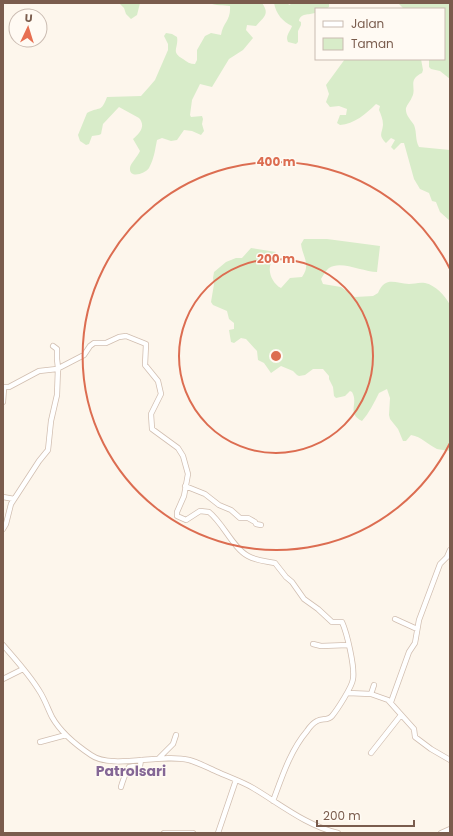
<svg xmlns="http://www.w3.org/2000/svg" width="453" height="836" font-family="Poppins,sans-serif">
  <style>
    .green { fill: #d8ecc9 }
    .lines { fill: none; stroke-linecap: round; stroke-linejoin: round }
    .stream { stroke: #a5d3da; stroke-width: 1 }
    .minor-casing { stroke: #d1beb0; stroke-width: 6 }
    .minor { stroke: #fff; stroke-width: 4.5 }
    .ring { fill: none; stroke: #dc6d51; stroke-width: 2 }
    .labels { text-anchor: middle; stroke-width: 3; stroke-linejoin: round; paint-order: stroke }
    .quarter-label { font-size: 14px; font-weight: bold; fill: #846695; stroke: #fffaf3 }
    .centre { fill: #dc6d51; stroke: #fffaf3; stroke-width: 2 }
    .ring-label { font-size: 12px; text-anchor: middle; font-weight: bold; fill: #dc6d51; stroke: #fffaf3; stroke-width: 3; stroke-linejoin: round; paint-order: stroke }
  </style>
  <rect width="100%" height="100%" fill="#fdf6ec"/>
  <!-- green -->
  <path class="green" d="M119 3H140L137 15 131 19 126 14 124 8Z
    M210 3H262C270 14 264 17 256 26L247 25 246 30 253 38 243 50 229 59 212 87 200 84 192 100 190 115 191 117 202 116 203 119 202 124 204 131 201 135 192 131 184 130 177 140 171 141 162 138 157 140C155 150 154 159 149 168 145 174 129 179 130 168 130 164 138 156 140 151L133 139C140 133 146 126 139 118L119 107 103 124 101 134 99 135 92 136 89 144 86 145 80 141 78 135 87 113C100 106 101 113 107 97L141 96 149 87 155 80 168 50V44L164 36 166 33 172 34 177 37C179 48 170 52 183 59 187 62 190 64 195 64L197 60V50L205 36 211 33 221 35C223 22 231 21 230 6 224 5 215 6 210 3Z
    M274 3H286L290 5 291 3H329V7L326 9H316L315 13C309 15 300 13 299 21L301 22V25L298 31V42L296 44 288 42C285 36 290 32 292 26 283 22 276 14 274 3Z
    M398 3H450V79L440 71 431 69 429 67V59H444V9H404Z
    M345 59H421L423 70 422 73C407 80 417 88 412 97 411 101 407 104 406 108 405 115 411 120 414 125 417 132 415 140 419 147L450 150V221L440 212 436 202 432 201 429 193 420 189 414 179 404 143H401L394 150 391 147 395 140 391 138 386 143C378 135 382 134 383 125 383 119 381 115 379 110L380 106 376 104C366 114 354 124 340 125L337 123 340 115H346L347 109 339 106 330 107 326 102 329 94 326 85Z
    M304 239H327L380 246 377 272C363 272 341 260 329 268 326 270 323 276 321 279L323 284 341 287 355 297 373 296 378 293C385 276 395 283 409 284 414 284 419 282 425 283 435 285 445 295 450 305V451C446 450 440 450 437 449 427 444 422 437 411 435L406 441H403L398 429 390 419 389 415 390 398 387 389 379 393C374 403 369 413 362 421 346 413 359 404 352 392L350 391 345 396 336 398 334 396 333 387 329 379V376L323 369H313L305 375 299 376 297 375 293 371 281 366 271 373 264 363 258 360 257 351 246 339 241 338 234 343 231 342 229 330 234 329V323L229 319 227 311 213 305 211 302 214 284 213 278 214 272 226 262 236 258H242L251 248 276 252C275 257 273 259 271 263 267 272 273 284 281 288L290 278 302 277C311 264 303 258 301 244Z"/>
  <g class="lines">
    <!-- stream -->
    <path class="stream" d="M449 833H450"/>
    <!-- minor casing -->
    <g class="minor-casing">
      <path id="minor" d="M3 387H9L39 371 57 369 84 355 90 346 94 343H106L119 337 126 336 146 344 145 365 158 381 161 394 151 414 152 429 178 448 183 456 188 474 184 496 177 512V516L186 520 200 511 209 512C223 523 233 548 248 556 257 561 265 561 275 563L286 577 292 582 304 599 318 609 332 622H342C347 633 355 667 353 679 352 687 337 710 332 716 328 721 322 718 317 721 313 723 309 728 307 731 290 751 282 777 273 801
        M3 402 4 388
        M185 486 205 494 219 505 231 510 240 518H248L255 522 256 524 261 525
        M3 497 14 499
        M3 529 6 524 11 504 39 461 48 450 51 421 57 395 58 368 57 359V349L53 346
        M395 619 417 629
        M313 644 321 646 348 645
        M3 645C16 660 30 675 40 692 45 700 48 709 52 717 61 733 76 745 91 755 112 770 160 753 189 760 200 763 210 769 220 773 231 778 243 782 253 788 280 804 307 826 338 833
        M3 679 23 669
        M348 693 371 694 388 700 414 729 415 737 431 749 450 760
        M371 694 374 685
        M391 702 409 652 415 643 419 620 440 564 447 557 450 550
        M40 742 66 735
        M371 753 401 715
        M159 758 173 744 176 735
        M121 787C122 783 127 769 129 767 132 766 137 766 140 766L141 760
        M164 833H193
        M218 833 236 780
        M441 833 450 829"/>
    </g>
    <!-- minor -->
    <use href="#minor" class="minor"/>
  </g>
  <!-- distance rings -->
  <g class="ring">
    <circle cx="276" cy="356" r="97"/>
    <path d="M450 443A194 194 0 1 1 450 269"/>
  </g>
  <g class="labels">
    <!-- quarter labels -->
    <g class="quarter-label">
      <text x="131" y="776">Patrolsari</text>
    </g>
  </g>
  <circle cx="276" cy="356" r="6" class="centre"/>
  <g class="ring-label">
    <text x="276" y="166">400 m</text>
    <text x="276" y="263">200 m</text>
  </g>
  <!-- border -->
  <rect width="453" height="836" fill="none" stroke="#7a5c4d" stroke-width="8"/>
  <!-- legend -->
  <rect x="315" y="8" width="130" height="52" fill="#fffaf3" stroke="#cabbb1"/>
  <rect x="323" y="21" width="20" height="6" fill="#ffffff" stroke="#cabbb1"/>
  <text x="351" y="28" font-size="12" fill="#7a5c4d">Jalan</text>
  <rect x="323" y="38" width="20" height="12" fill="#d8ecc9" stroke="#cabbb1"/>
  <text x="351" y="48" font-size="12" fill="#7a5c4d">Taman</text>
  <!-- north arrow -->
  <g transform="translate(28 28) rotate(4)"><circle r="19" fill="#fffaf3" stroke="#cabbb1"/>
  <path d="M0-3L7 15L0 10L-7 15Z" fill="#e76f51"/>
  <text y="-6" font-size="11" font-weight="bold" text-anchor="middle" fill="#7a5c4d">U</text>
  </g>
  <!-- scale -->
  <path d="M317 820v6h97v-6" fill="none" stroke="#7a5c4d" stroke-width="2"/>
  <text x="323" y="820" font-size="12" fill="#7a5c4d" stroke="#fffaf3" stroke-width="3" paint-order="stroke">200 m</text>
</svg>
